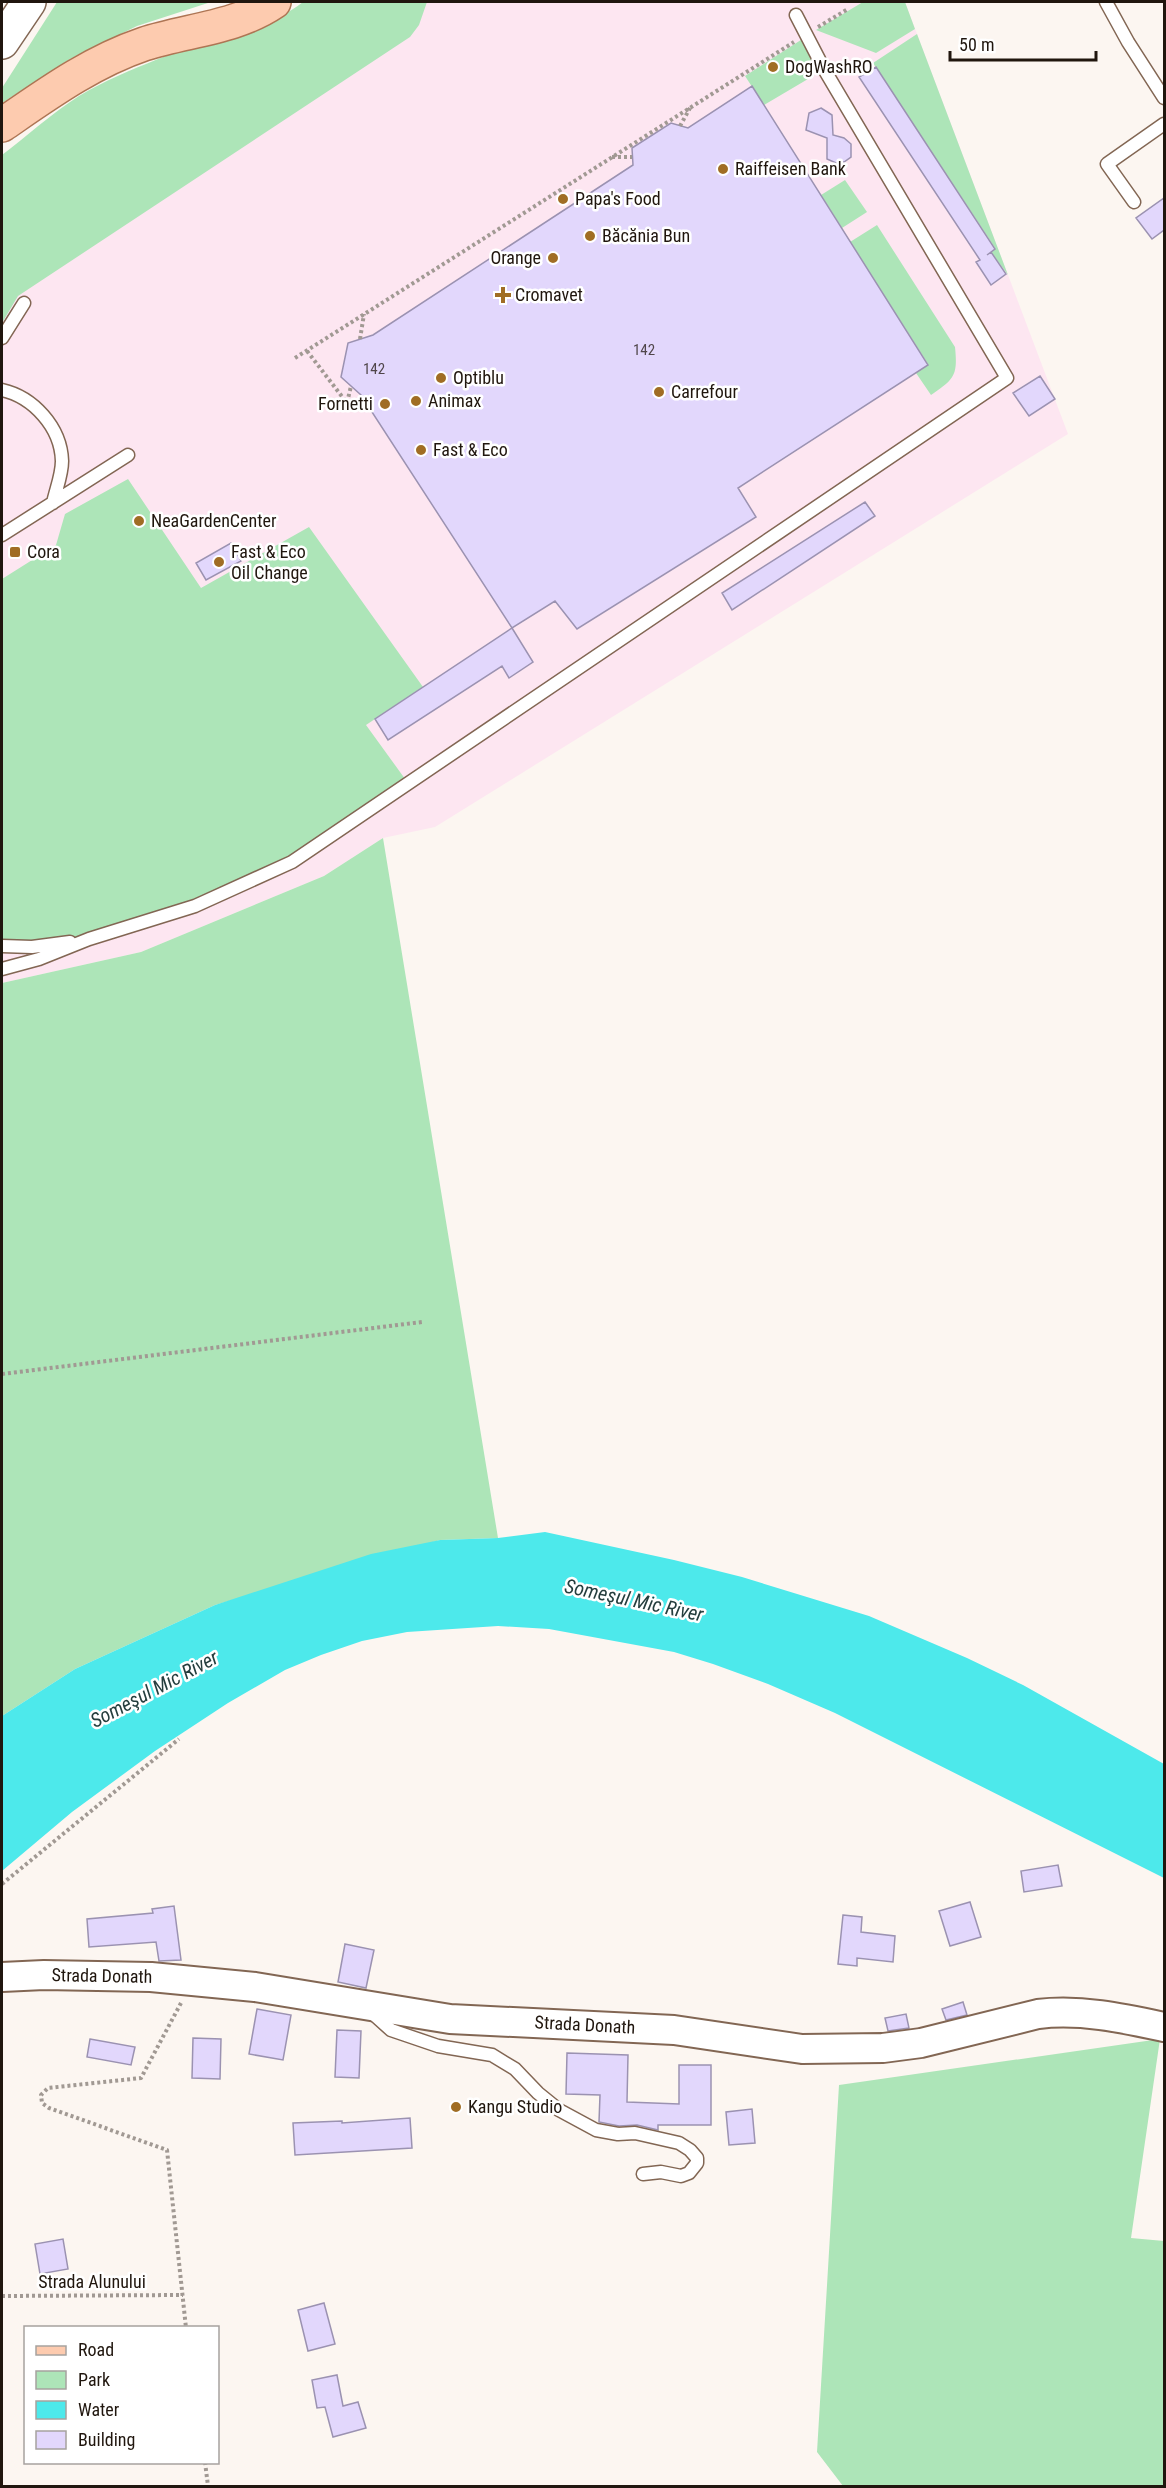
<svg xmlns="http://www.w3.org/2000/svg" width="1166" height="2488" font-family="'Roboto Condensed',sans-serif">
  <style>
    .commercial { fill: #fde6f1 }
    .green { fill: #ade5b8 }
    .water { fill: #4de9eb }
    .building { fill: #e2d7fc; stroke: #9b92b1; stroke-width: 1.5 }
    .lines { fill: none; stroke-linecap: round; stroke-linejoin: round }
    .service-casing { stroke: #826653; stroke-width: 15 }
    .tertiary-casing { stroke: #826653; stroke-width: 32 }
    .secondary-casing { stroke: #826653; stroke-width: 36 }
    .primary-casing { stroke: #ae7554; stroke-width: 36 }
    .path { stroke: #a19993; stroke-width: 4; stroke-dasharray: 3 3; stroke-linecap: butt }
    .service { stroke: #fff; stroke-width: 12 }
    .tertiary { stroke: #fff; stroke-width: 28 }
    .secondary { stroke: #fff; stroke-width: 33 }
    .primary { stroke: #fdcbaf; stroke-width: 33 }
    .poi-dot { fill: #a06d24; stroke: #fff; stroke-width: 2 }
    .labels { text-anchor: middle; stroke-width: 5; stroke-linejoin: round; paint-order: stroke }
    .number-label { font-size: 15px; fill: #50464a }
    .poi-label { font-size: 18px; fill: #20160e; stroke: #fff; text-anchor: start }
    .street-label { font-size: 18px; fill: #20160e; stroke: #fff }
    .water-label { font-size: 20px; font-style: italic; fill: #253e3e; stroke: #fff }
  </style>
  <rect width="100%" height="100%" fill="#fcf6f1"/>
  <!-- commercial -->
  <path class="commercial" d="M370 2H905L1068 434 435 827 383 838 324 876 141 952 2 983V241Z"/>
  <!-- green -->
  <path class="green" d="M57 2H211L137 26 70 59 2 103V88Z
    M303 2H427L419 25 410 37 18 296 2 323V155C27 136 52 113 79 96 104 81 131 70 158 59 206 40 261 34 303 2Z
    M863 2H905L915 29 876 53 816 30Z
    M917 34 1008 275 991 252 995 248 873 63Z
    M804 38 813 57 808 79 764 105 745 76Z
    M845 180 867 212 842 228 821 195Z
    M877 225 955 347C958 376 954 379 931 395L916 373 928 364 850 242Z
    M128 479 201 588 309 527 423 687 366 725 408 783 292 862 195 906 89 939 2 946V579L56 545 65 514Z
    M383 838 498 1538 440 1540 215 1605 75 1669 2 1716V983L141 952 324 876Z
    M1160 2039 1131 2238 1164 2241V2486H843L817 2452 839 2085Z"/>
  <!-- water -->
  <path class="water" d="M545 1532 674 1560 742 1577 869 1616 967 1658 1023 1685 1164 1764V1878L835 1713 768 1684 713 1664 674 1652 549 1629 498 1626 407 1632 362 1641 321 1655 285 1670 228 1703 155 1751 72 1812 2 1871V1716L75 1669 215 1605 371 1554 440 1540 498 1538Z"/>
  <!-- building -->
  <path class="building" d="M876 67 995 249 987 255 991 252 1006 274 991 285 976 262 980 260 859 77Z
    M752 86 928 365 738 488 756 517 577 629 555 601 512 628 361 395 341 377 348 343 373 335 633 165 632 148 671 123 688 128Z
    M821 108 832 115 833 135 844 138 851 144V157L844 162 836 163 827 159V138L806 130 809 113Z
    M1164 198V230L1152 239 1136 218Z
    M1040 376 1055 399 1029 416 1013 393Z
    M865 502 875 516 732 610 722 593Z
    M231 543 241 561 206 580 196 563Z
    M512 628 533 662 509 678 502 666 388 740 375 719Z
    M1058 1865 1062 1886 1024 1892 1021 1871Z
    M970 1902 981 1937 950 1946 939 1911Z
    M174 1906 181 1960 159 1961 156 1942 89 1947 87 1919 153 1913 152 1909Z
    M843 1915 862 1917 861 1932 895 1936 893 1962 857 1958V1966L838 1964Z
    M345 1944 374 1950 366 1988 338 1982Z
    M963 2002 967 2015 946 2020 942 2009Z
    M257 2009 291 2015 283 2060 249 2054Z
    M906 2014 909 2028 888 2031 885 2018Z
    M337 2030 361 2031 359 2078 335 2077Z
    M193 2038 221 2039 220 2079 192 2078Z
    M90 2039 135 2047 131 2065 87 2057Z
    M567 2053 628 2055 627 2102 679 2104V2065H711V2125H658V2130L637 2125 619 2126 599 2122 600 2095 566 2094Z
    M752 2109 755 2143 729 2145 726 2112Z
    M410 2118 412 2148 295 2155 293 2123 342 2121V2123Z
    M63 2239 68 2269 40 2274 35 2244Z
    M324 2303 335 2344 308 2351 298 2310Z
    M337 2375 343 2406 358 2402 366 2428 333 2437 325 2407 317 2408 312 2380Z"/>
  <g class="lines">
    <!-- service casing -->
    <g class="service-casing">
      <path id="service" d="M1106 2 1128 42 1164 98
        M1134 202 1107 164 1164 124
        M2 338 24 303
        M2 390C33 397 61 427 62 461 62 475 56 489 53 503
        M2 535 128 455
        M2 946 32 947 70 942
        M2 969 39 959 89 939 195 906 292 862 1007 378 824 69 796 15
        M371 2012 391 2030 438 2046 492 2055 515 2069 538 2093 559 2110 596 2130 618 2134 635 2133 679 2143 690 2150 697 2158V2163L689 2173 681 2176 661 2172 643 2174"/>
    </g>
    <!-- tertiary casing -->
    <g class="tertiary-casing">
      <path id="tertiary" d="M2 1977 44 1975 151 1977 255 1987 450 2019 674 2030 802 2049 883 2048 921 2043 1038 2014C1081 2009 1122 2018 1164 2027"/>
    </g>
    <!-- secondary casing -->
    <g class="secondary-casing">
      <path id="secondary" d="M2 42 29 2"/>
    </g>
    <!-- primary casing -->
    <g class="primary-casing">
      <path id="primary" d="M2 125C47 94 91 62 144 44 187 30 236 28 274 2"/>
    </g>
    <!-- path -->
    <path class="path" d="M818 27 848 9
      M680 126 690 108
      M612 157H632
      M360 339 364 314
      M307 351 347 403 351 386
      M295 358 794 42
      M2 1374 422 1322
      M2 1884 179 1739
      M181 2003 141 2078 48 2088 41 2095 42 2103 49 2108 167 2150 186 2328
      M2 2296 183 2295
      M205 2462 208 2486"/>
    <!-- service -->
    <use href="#service" class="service"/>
    <!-- tertiary -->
    <use href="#tertiary" class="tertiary"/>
    <!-- secondary -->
    <use href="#secondary" class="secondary"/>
    <!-- primary -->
    <use href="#primary" class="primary"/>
  </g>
  <!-- markers -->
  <g class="poi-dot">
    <circle cx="773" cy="67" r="6"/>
    <circle cx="723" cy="169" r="6"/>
    <circle cx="563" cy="199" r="6"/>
    <circle cx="590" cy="236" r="6"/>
    <circle cx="553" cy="258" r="6"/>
    <path d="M500 286h6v6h6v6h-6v6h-6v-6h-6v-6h6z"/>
    <circle cx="441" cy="378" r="6"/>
    <circle cx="659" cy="392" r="6"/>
    <circle cx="416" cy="401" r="6"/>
    <circle cx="385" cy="404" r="6"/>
    <circle cx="421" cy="450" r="6"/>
    <circle cx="139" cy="521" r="6"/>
    <rect x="9" y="546" width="12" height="12" rx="3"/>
    <circle cx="219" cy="562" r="6"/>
    <circle cx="456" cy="2107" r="6"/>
  </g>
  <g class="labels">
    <!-- number labels -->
    <g class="number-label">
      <text x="644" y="355">142</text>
      <text x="374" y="374">142</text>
    </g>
    <!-- poi labels -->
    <g class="poi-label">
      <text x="785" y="73">DogWashRO</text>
      <text x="735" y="175">Raiffeisen Bank</text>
      <text x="575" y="205">Papa's Food</text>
      <text x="602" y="242">Băcănia Bun</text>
      <text x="541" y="264" text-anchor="end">Orange</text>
      <text x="515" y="301">Cromavet</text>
      <text x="453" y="384">Optiblu</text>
      <text x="671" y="398">Carrefour</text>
      <text x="428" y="407">Animax</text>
      <text x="373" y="410" text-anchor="end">Fornetti</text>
      <text x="433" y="456">Fast &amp; Eco</text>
      <text x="151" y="527">NeaGardenCenter</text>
      <text x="27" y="558">Cora</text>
      <text x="231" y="558">Fast &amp; Eco<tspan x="231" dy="21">Oil Change</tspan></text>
      <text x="468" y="2113">Kangu Studio</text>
    </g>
    <!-- street labels -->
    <g class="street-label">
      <text transform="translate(102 1976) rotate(1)" y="6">Strada Donath</text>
      <text transform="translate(585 2025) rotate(3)" y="6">Strada Donath</text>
      <text x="92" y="2288">Strada Alunului</text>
    </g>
    <!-- water labels -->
    <g class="water-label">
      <text transform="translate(634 1600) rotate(12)" y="7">Someşul Mic River</text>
      <text transform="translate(154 1689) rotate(-28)" y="7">Someşul Mic River</text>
    </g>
  </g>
  <!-- border -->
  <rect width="1166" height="2488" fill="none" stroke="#20160e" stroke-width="6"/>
  <!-- legend -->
  <rect x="24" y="2326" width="195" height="138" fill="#ffffff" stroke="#a6a29f" stroke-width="1.5"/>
  <rect x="36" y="2346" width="30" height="9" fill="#fdcbaf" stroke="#a6a29f" stroke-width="1.5"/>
  <text x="78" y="2356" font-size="18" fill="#20160e">Road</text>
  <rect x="36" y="2371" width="30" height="18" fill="#ade5b8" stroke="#a6a29f" stroke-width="1.5"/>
  <text x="78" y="2386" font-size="18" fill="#20160e">Park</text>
  <rect x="36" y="2401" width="30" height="18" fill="#4de9eb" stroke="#a6a29f" stroke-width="1.5"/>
  <text x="78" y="2416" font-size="18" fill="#20160e">Water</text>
  <rect x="36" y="2431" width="30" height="18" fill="#e2d7fc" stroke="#a6a29f" stroke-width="1.5"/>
  <text x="78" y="2446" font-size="18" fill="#20160e">Building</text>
  <!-- scale -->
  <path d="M950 51v9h146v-9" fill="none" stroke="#20160e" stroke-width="3"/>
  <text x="959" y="51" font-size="18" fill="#20160e" stroke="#ffffff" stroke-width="4.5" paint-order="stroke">50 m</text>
</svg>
